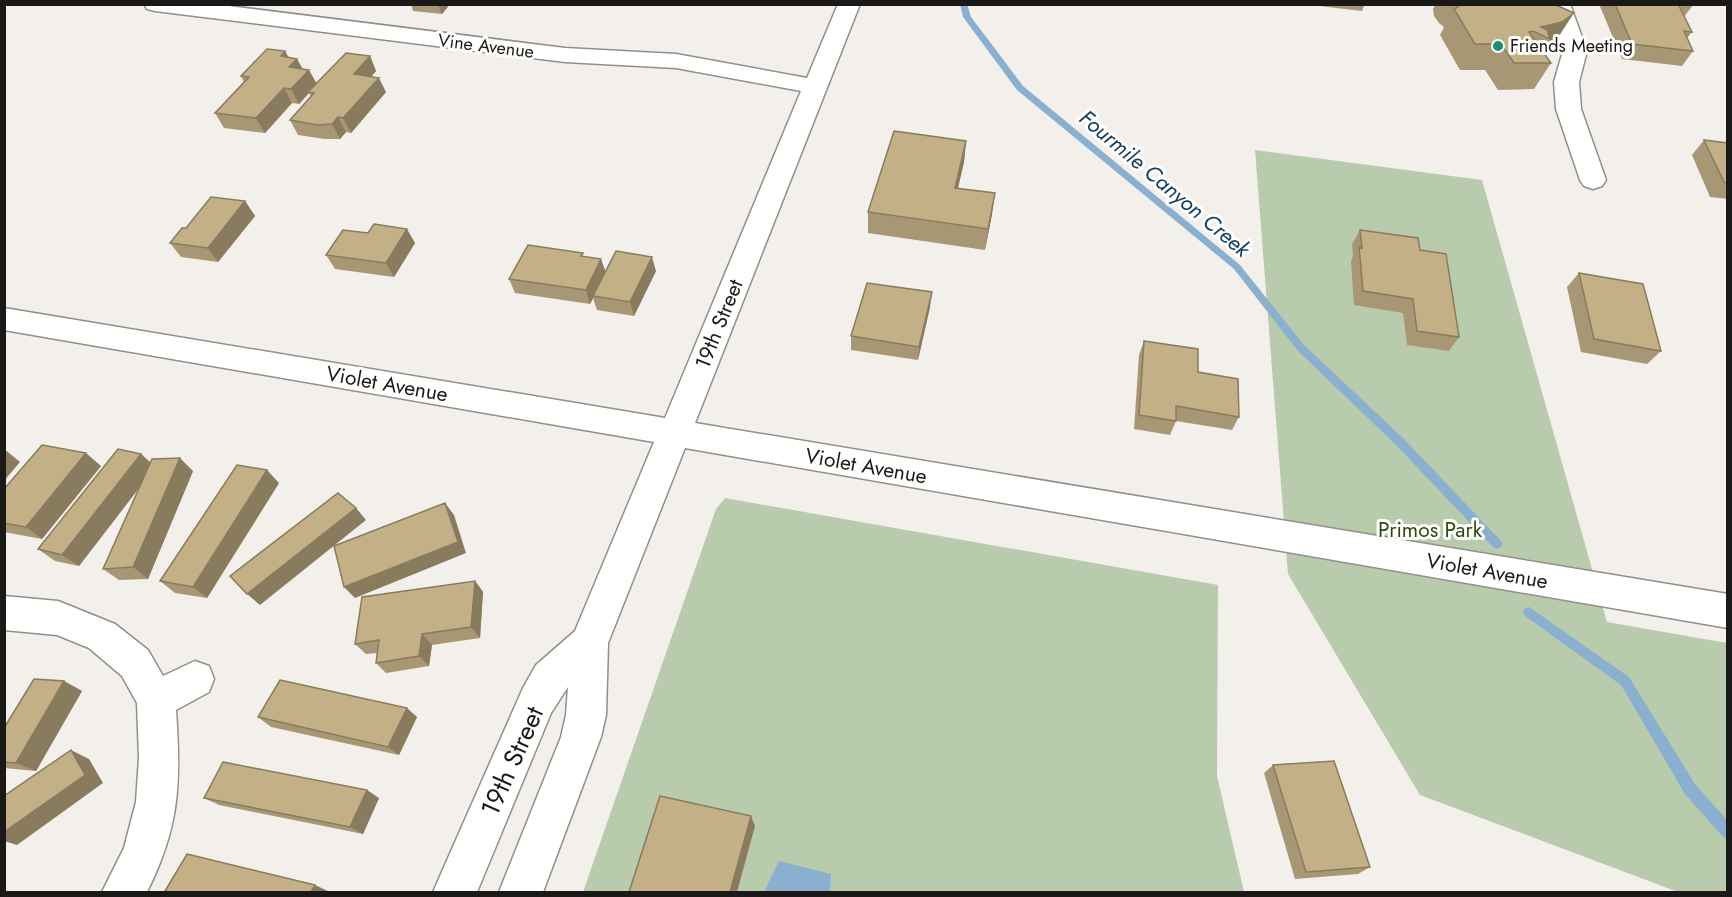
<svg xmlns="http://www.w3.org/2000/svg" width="1732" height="897" font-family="Jost,sans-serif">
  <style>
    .green { fill: #b9cbad }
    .water { fill: #8bb0cf }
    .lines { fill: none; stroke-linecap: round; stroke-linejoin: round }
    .stream { fill: #8bb0cf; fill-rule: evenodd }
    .minor-casing { stroke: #918f8a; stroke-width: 3 }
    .minor { fill: #fff; fill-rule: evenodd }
    .wall { fill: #a89774 }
    .shaded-wall { fill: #887b5e }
    .building { fill: #c3b087; stroke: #887b5e; stroke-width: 1.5 }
    .poi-dot { fill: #1c8f72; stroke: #fffefc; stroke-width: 2 }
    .labels { text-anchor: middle; stroke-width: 6; stroke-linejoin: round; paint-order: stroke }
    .far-street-label { font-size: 18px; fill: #1a1918; stroke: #fffefc }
    .far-poi-label { font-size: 18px; fill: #1a1918; stroke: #fffefc; text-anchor: start }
    .street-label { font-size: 21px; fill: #1a1918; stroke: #fffefc }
    .park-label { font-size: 21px; fill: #2b490f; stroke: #fffefc }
    .water-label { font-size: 22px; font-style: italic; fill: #103d5c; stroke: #fffefc }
    .near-street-label { font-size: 26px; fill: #1a1918; stroke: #fffefc }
  </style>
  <rect width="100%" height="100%" fill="#f3f0eb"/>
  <!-- green -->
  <path class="green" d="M1255 150 1482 180 1607 622 1727 643V892H1678L1420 795 1288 574Z
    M725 498 1218 585 1217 776 1244 892H583L716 509Z"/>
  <!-- water -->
  <path class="water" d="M779 861 831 874 830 892H764Z"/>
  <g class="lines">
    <!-- stream -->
    <path class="stream" d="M960 4H967L971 17 1023 86 1240 265 1304 345 1405 440 1501 541 1503 544 1501 547 1497 549 1493 547 1397 446 1298 351 1234 269 1017 90 963 17Z
      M1529 607 1629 677 1695 784 1728 821V838L1723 837 1685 794 1621 685 1525 616 1523 612 1525 608Z"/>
    <!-- minor casing -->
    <g class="minor-casing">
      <path id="minor" d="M144 4H213L565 48 676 54 807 78 838 4H860L695 423 1728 594V628L685 448 608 643 606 715 601 737 543 892H499L561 737 566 715 568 687 551 713 477 892H433L523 688 536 665 575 631 654 442 4 330V308L665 418 801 91 676 68 565 62 155 11 147 9Z
        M1548 4H1570L1587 51 1579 82 1581 109 1606 180 1602 186 1593 189 1584 186 1580 180 1556 109 1554 82 1563 51Z
        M4 596 58 601 115 624 148 650 163 676 195 661 209 666 214 679 209 692 176 710C181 782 180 826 147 892H102L124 848 136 802 139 758 137 703 122 676 89 648 57 635 4 630Z"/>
    </g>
    <!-- minor -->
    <use href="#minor" class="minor"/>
  </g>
  <!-- wall -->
  <path class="wall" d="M411 4H450L442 14 413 11Z
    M1302 4H1365L1362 11Z
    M1436 4H1554L1557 39 1544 49 1542 51 1551 63 1534 89 1498 90 1485 70H1460L1440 35 1444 27 1439 23 1434 16 1433 9Z
    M1599 4H1692L1693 5 1684 17 1692 32 1687 38 1693 51 1682 66 1622 59Z
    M285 51 289 58 297 59 302 69 317 84 370 56 376 71 372 76 386 92 351 133 346 132 340 139H325L298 135 290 120 311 97 309 93 299 104 292 103 265 133 224 128 215 113 244 82 241 76Z
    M1704 140 1728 143V199L1710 197 1692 155Z
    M966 141 964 162 958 188 992 214 985 250 868 233V212Z
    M245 201 255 216 218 262 181 257 170 243Z
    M1360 230 1420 250 1459 337 1449 351 1407 345 1403 313 1354 305 1351 262 1353 256 1352 244Z
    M415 243 394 277 335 269 326 255Z
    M584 257 605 272 656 271 634 316 597 310 593 298 590 304 515 293 509 279Z
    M1579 273 1661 351 1647 364 1581 352 1567 287Z
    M930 307 918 360 851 350V336Z
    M1144 341 1198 372 1239 417 1232 430 1176 421 1170 435 1134 429 1139 355Z
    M141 454 150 462 193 471 148 579 119 580 103 569 140 487 79 566 55 561 38 549Z
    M101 466 42 539 4 532V489Z
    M279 483 207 598 175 593 160 581Z
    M475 581 483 592 480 638 432 645 429 666 386 673 376 663 377 653 366 654 355 644Z
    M64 681 82 691 36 771 4 768V728Z
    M258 717H417L399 755 271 727Z
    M1273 765 1370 867 1358 874 1295 879 1264 773Z
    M204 798H379L363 834 219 805Z"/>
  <!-- shaded-wall -->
  <path class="shaded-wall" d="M438 4H450L442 14Z
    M1574 13 1557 39 1544 49 1550 39 1541 27Z
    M285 51 292 64 297 59 305 73 297 82 281 56Z
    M370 56 376 71 361 88 354 74Z
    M309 70 317 84 299 104 291 89Z
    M379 78 386 92 351 133 343 118Z
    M284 88 292 103 265 133 256 118Z
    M338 117 346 132 340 139 332 124Z
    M966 141 964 162 953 209 955 188Z
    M995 193 992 214 985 250 988 229Z
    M245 201 255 216 218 262 208 248Z
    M407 229 415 243 394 277 386 263Z
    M652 257 656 271 634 316 630 302Z
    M601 259 606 273 593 296V298L590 304 586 290Z
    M932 292 930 307 918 360 919 347Z
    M4 449 20 462 4 481Z
    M86 453 101 466 42 539 26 527Z
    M141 454 155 467 79 566 62 555Z
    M180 458 193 471 148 579 133 567Z
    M267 470 279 483 207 598 193 587Z
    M445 503 454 515 466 553 355 598 344 587Z
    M356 508 366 520 260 605 247 594Z
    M475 581 483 592 480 638 471 627Z
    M422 634 432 645 429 666 419 656Z
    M64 681 82 691 36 771 16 763Z
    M407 708 417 717 399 755 388 747Z
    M71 750 89 759 103 783 17 845 4 841V832Z
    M367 790 379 798 363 834 350 827Z
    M751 816 755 826 737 892H730Z
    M315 885 328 891V892H311Z"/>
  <!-- building -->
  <path class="building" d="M1462 4H1554L1574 13 1562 22 1541 27 1547 30 1550 39 1533 31 1529 32 1551 63H1514L1501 44H1475L1454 9Z
    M1615 4H1678L1692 32 1684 31 1693 51 1632 44Z
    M267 49 285 51 281 56 297 59 289 67 309 70 291 89 284 88 256 118 215 113 249 77 241 76Z
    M346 53 370 56 354 74 379 78 343 118 338 117 332 124 317 125 290 120 314 93 308 92Z
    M894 131 966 141 955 188 995 193 988 229 868 212Z
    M1704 140 1728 143V183L1724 182Z
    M211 197 245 201 208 248 170 243 182 228H186Z
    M374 224 407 229 386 263 326 255 343 230 368 233Z
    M1360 230 1418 238 1420 250 1446 254 1459 337 1417 331 1413 299 1363 291 1359 247 1362 248Z
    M528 245 583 253 581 256 601 259 586 290 509 279Z
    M616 251 652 257 630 302 593 296Z
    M1579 273 1643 284 1661 351 1594 339Z
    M867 283 932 292 919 347 851 336Z
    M1144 341 1198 349V372L1238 379 1239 417 1176 406V421L1139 415Z
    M42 445 86 453 26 527 4 523V489Z
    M118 449 141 454 62 555 38 549Z
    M180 458 133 567 103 569 152 459Z
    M237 465 267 470 193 587 160 581Z
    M338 493 356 508 247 594 230 576Z
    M445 503 458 542 344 587 334 546Z
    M475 581 471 627 422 634 419 656 376 663 379 640 355 644 362 597Z
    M34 679 64 681 16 763 4 762V728Z
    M280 680 407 708 388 747 258 717Z
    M71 750 85 775 4 832V796Z
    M1334 761 1370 867 1306 872 1273 765Z
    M223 762 367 790 350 827 204 798Z
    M660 796 751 816 730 892H629Z
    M187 854 315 885 311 892H170L165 891Z"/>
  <!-- markers -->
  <circle class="poi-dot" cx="1498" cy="46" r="6"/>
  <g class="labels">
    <!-- far-street labels -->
    <g class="far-street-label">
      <text transform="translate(486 46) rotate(7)" y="6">Vine Avenue</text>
    </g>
    <!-- far-poi labels -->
    <g class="far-poi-label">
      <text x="1510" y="52">Friends Meeting</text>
    </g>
    <!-- street labels -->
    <g class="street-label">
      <text transform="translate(719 324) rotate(-68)" y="7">19th Street</text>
      <text transform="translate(387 384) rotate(10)" y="7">Violet Avenue</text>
      <text transform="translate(866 466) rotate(10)" y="7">Violet Avenue</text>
      <text transform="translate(1487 571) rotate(10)" y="7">Violet Avenue</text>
    </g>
    <!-- park labels -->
    <g class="park-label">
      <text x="1430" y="537">Primos Park</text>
    </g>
    <!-- water labels -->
    <g class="water-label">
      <text transform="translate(1165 183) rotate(40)" y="8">Fourmile Canyon Creek</text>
    </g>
    <!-- near-street labels -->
    <g class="near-street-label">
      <text transform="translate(512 761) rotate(-66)" y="9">19th Street</text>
    </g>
  </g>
  <!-- border -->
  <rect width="1732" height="897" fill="none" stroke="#1a1918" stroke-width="12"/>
</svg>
